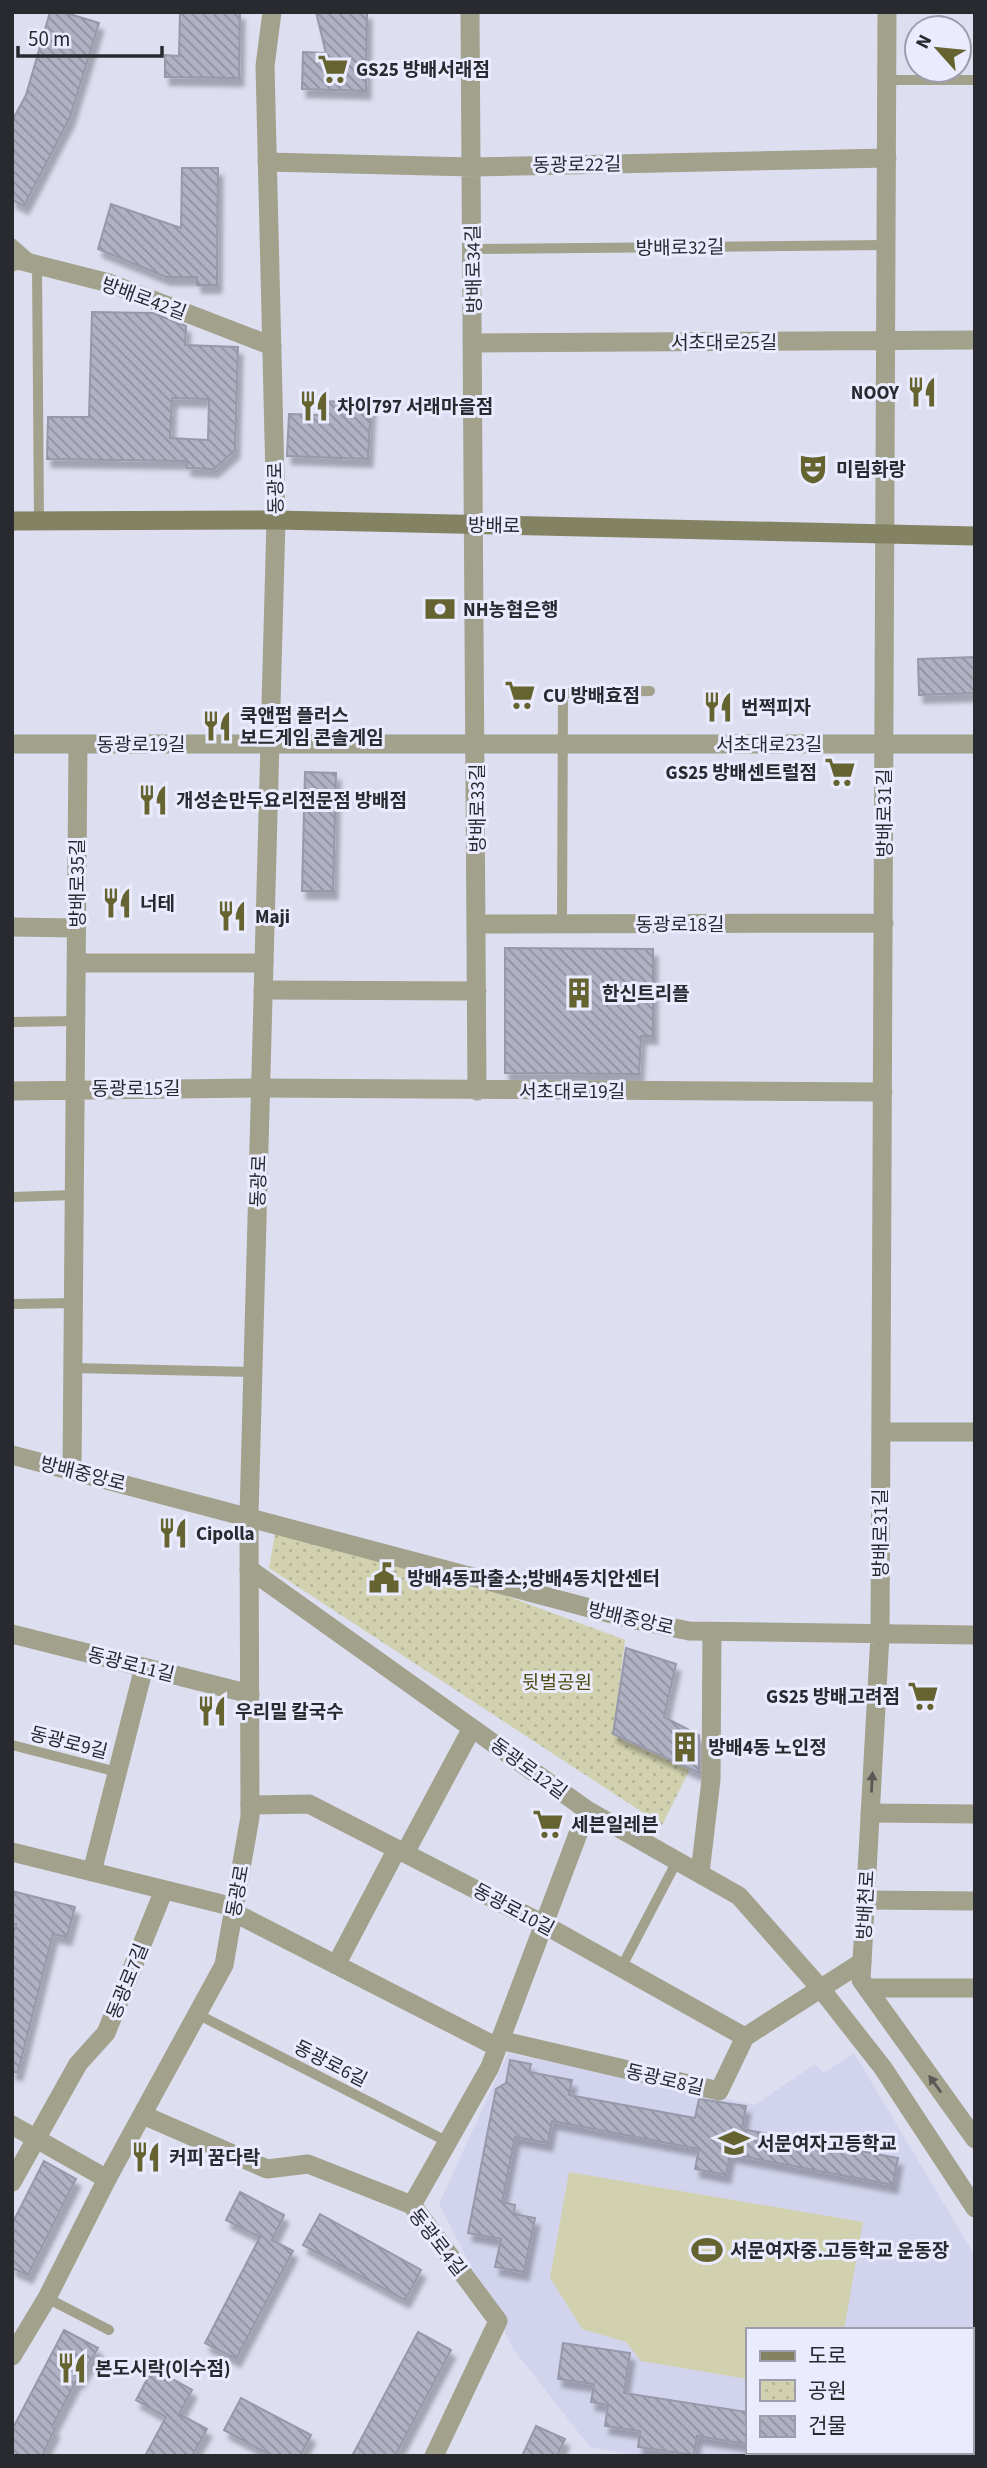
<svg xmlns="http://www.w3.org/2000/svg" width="987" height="2468" font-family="'Source Sans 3','Noto Sans KR',sans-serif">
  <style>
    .built { fill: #d2d4ed; fill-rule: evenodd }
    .park { fill: url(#park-dots) }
    .garden { fill: #d1d1af }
    .building { fill: url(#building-back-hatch); stroke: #9798aa; stroke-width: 2; fill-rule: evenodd; filter: url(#shadow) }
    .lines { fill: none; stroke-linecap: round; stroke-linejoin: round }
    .service { stroke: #a1a18c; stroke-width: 10 }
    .minor { stroke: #a1a18c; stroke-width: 19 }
    .tertiary { stroke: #a1a18c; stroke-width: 19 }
    .secondary { stroke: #838263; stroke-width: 19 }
    .oneway { fill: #595955 }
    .labels { text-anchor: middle; stroke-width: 6; stroke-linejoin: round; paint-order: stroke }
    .poi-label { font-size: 19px; font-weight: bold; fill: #292930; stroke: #eaebfe; text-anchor: start }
    .street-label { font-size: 19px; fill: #292930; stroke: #eaebfe }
    .park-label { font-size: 19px; fill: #4e4c10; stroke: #eaebfe }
  </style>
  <defs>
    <pattern id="park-dots" width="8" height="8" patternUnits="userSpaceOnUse" patternTransform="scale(1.75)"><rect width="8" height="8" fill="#d1d1af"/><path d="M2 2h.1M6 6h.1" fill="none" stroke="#b3b397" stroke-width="1.8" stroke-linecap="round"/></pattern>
    <pattern id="building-back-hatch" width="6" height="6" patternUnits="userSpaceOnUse" patternTransform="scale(1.75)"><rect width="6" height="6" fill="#b0b1c3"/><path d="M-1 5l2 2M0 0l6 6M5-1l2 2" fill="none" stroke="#8f909f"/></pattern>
    <filter id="shadow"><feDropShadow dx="4.5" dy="8" stdDeviation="2" flood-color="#0004"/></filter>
  </defs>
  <rect width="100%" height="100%" fill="#dddef0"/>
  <!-- built -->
  <path class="built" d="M508 2053 755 2105 815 2064 824 2073 854 2053 975 2256V2456H638L590 2447 514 2350 439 2204ZM747 2330H971V2452H747Z"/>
  <!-- park -->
  <path class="park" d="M277 1523 418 1563 625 1640 613 1734 690 1769 662 1825 269 1568Z"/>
  <!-- garden -->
  <path class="garden" d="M569 2172 863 2222 844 2330H747V2379L641 2361 626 2342 582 2329 550 2278Z"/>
  <!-- building -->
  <path class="building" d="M50 12H63L99 23 70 117 24 206 12 200V121L26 95Z
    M180 12H240L239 78 165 77V55L179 56Z
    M316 12H367L366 91 302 89 303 52 326 53Z
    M182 168H218L217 285H197V277H166L98 249 111 204 181 228Z
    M92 312 153 313 186 326 185 345 238 347 235 450 214 469 187 468V461L47 459 48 417H89ZM172 398 209 399 208 440 170 438Z
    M321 401 371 403 368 459 287 456 289 414 320 415Z
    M975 657V693L919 695 918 659Z
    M305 772 336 773 333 891H302Z
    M505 948 653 949V1036H641L639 1074 505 1073Z
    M626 1648 676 1664 664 1717 699 1735V1773L613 1734Z
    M12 1891 75 1907 67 1937 53 1934 18 2072H12V1939L16 1924H12Z
    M510 2060 531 2064 529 2072 572 2080 569 2095 695 2118 699 2099 746 2106 742 2129 898 2158 893 2185 730 2154 726 2175 695 2169 699 2149 552 2121 548 2143 515 2137 502 2202 515 2205 514 2214 535 2218 524 2272 495 2267 501 2239 468 2233 496 2089 506 2083Z
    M44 2161 76 2179 28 2275 12 2268V2224Z
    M240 2192 284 2215 272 2240 293 2251 236 2359 205 2343 260 2237 226 2220Z
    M320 2214 421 2270 405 2300 303 2245Z
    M64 2330 98 2348 79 2380 77 2379 52 2427 55 2429 42 2456H12V2430Z
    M418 2332 451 2350 395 2456H352Z
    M563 2343 630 2353 624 2393 747 2412V2444L697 2436 694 2455 638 2447 640 2431 605 2426 608 2405 591 2402 594 2384 558 2379Z
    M153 2368 192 2390 179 2414 207 2429 192 2456H145L166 2417 136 2400Z
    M241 2398 311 2435 300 2456H272L224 2430Z
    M536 2426 565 2439 557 2456H522Z"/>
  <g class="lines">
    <!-- service -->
    <path class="service" d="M887 80H975
      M12 243 37 265 39 521
      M473 249 887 245
      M562 924 563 693 650 691
      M12 1022 76 1021
      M12 1197 74 1195
      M12 1304 73 1303
      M73 1368 253 1372
      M12 1745 117 1772
      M621 1968 677 1861
      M199 2015 448 2142
      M47 2298 109 2330"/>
    <!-- minor -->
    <path class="minor" d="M470 12 477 1091
      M267 162 472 167 887 158
      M12 262 18 260 109 283 272 346
      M473 343 975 340
      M12 744H975
      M477 924 884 923
      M12 927 76 928
      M76 963H264
      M263 990 477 991
      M12 1091 261 1088 883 1092
      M881 1432H975
      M72 1471 78 744
      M249 1569 587 1810 739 1896 821 1989 883 2068 975 2208
      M12 1634 250 1694
      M880 1635 887 12
      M250 1805 309 1804 543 1924 745 2037
      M870 1813 975 1814
      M12 1852 234 1907
      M405 1853 472 1728
      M92 1872 144 1667
      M700 1873 711 1780 712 1632
      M866 1900 975 1901
      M233 1912 497 2047
      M336 1965 397 1849
      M867 1988H975
      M499 2040 719 2091 745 2037 862 1962
      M143 2115 267 2169 308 2164 412 2205 498 2321 434 2456
      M12 2125 107 2179
      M12 2182 78 2064 106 2033 164 1890
      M412 2205 490 2067 587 1810"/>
    <!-- tertiary -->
    <path class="tertiary" d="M12 1455 631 1619 689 1631 975 1635
      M880 1635 861 1980 975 2139
      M12 2356 47 2298 107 2179 224 1965 250 1817 249 1515 276 520 265 66 272 12"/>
    <!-- secondary -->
    <path class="secondary" d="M12 521 276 520 975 536"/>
  </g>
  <!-- one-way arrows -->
  <defs><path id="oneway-solid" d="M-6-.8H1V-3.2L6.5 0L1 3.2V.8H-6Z" transform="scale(1.75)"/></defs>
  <g class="oneway">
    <use href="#oneway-solid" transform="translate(872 1782) rotate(-87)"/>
    <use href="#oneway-solid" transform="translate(935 2084) rotate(-126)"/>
  </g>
  <!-- icons -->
  <defs>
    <g id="supermarket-bare" transform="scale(2.415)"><path d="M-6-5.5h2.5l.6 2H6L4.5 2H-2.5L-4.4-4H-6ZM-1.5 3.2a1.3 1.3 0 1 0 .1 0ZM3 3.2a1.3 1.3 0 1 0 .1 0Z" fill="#656431" stroke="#eaebfe" stroke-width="2.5" paint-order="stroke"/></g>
    <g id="restaurant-bare" transform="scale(2.415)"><path d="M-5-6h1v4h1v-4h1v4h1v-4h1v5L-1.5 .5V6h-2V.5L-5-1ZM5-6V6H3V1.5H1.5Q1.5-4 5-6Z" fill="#656431" stroke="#eaebfe" stroke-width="2.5" paint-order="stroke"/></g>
    <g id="theatre-bare" transform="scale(2.415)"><path d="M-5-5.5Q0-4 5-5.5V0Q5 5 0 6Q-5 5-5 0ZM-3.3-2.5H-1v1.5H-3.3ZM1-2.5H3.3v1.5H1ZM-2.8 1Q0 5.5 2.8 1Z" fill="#656431" stroke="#eaebfe" stroke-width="2.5" paint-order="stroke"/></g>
    <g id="bank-bare" transform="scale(2.415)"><path d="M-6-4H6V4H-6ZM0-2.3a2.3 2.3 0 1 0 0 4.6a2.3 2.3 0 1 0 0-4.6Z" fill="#656431" stroke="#eaebfe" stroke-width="2.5" paint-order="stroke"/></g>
    <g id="building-bare" transform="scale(2.415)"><path d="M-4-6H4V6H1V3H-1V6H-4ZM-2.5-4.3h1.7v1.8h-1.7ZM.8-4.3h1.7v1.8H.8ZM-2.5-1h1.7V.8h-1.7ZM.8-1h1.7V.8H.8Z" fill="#656431" stroke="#eaebfe" stroke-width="2.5" paint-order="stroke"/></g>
    <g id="civic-bare" transform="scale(2.415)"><path d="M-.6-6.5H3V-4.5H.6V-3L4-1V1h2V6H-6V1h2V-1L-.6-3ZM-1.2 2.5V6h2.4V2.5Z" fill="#656431" stroke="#eaebfe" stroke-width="2.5" paint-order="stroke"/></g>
    <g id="school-bare" transform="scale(2.415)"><path d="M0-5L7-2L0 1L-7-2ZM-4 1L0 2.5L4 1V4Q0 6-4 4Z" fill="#656431" stroke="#eaebfe" stroke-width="2.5" paint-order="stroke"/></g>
    <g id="stadium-bare" transform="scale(2.415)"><path d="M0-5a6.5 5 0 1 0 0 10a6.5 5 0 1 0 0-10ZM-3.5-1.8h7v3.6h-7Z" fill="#656431" stroke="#eaebfe" stroke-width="2.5" paint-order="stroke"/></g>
  </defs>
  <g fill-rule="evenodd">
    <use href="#supermarket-bare" x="333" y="69"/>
    <use href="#restaurant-bare" x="922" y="392"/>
    <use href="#restaurant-bare" x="314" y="406"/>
    <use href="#theatre-bare" x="813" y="469"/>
    <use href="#bank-bare" x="440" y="609"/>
    <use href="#supermarket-bare" x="520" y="695"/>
    <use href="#restaurant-bare" x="718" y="707"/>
    <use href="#restaurant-bare" x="217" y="726"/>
    <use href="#supermarket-bare" x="840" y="772"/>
    <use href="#restaurant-bare" x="153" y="800"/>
    <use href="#restaurant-bare" x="117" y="903"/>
    <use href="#restaurant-bare" x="232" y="916"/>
    <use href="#building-bare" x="579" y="993"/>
    <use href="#restaurant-bare" x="173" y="1533"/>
    <use href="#civic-bare" x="384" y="1578"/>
    <use href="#supermarket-bare" x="923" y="1696"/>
    <use href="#restaurant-bare" x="212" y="1711"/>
    <use href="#building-bare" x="685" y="1747"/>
    <use href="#supermarket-bare" x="548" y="1824"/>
    <use href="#school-bare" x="734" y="2143"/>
    <use href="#restaurant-bare" x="146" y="2157"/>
    <use href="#stadium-bare" x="707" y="2250"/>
    <use href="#restaurant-bare" x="72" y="2368"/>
  </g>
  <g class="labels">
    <!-- poi labels -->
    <g class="poi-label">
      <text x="356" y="76">GS25 방배서래점</text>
      <text x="899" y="399" text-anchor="end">NOOY</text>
      <text x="337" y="413">차이797 서래마을점</text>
      <text x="836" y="476">미림화랑</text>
      <text x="463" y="616">NH농협은행</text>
      <text x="543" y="702">CU 방배효점</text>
      <text x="741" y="714">번쩍피자</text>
      <text x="240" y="722">쿡앤펍 플러스<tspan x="240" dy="22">보드게임 콘솔게임</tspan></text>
      <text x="817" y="779" text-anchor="end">GS25 방배센트럴점</text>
      <text x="176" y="807">개성손만두요리전문점 방배점</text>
      <text x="140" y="910">너테</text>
      <text x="255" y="923">Maji</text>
      <text x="602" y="1000">한신트리플</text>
      <text x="196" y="1540">Cipolla</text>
      <text x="407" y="1585">방배4동파출소;방배4동치안센터</text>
      <text x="900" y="1703" text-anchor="end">GS25 방배고려점</text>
      <text x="235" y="1718">우리밀 칼국수</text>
      <text x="708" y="1754">방배4동 노인정</text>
      <text x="571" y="1831">세븐일레븐</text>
      <text x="757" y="2150">서문여자고등학교</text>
      <text x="169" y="2164">커피 꿈다락</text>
      <text x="730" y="2257">서문여자중.고등학교 운동장</text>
      <text x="95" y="2375">본도시락(이수점)</text>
    </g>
    <!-- street labels -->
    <g class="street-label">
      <text transform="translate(577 164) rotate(-1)" y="7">동광로22길</text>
      <text transform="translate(680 247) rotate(-1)" y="7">방배로32길</text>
      <text transform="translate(473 269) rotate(-91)" y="7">방배로34길</text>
      <text transform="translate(144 298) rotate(20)" y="7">방배로42길</text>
      <text x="724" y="349">서초대로25길</text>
      <text transform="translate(275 488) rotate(-91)" y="7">동광로</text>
      <text transform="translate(494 525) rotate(1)" y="7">방배로</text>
      <text x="141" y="751">동광로19길</text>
      <text x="769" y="751">서초대로23길</text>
      <text transform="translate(477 808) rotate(-90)" y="7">방배로33길</text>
      <text transform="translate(884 813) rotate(-90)" y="7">방배로31길</text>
      <text transform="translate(77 883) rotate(-90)" y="7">방배로35길</text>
      <text x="680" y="931">동광로18길</text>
      <text x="136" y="1095">동광로15길</text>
      <text x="572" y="1098">서초대로19길</text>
      <text transform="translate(258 1181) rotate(-88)" y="7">동광로</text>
      <text transform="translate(83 1473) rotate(14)" y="7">방배중앙로</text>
      <text transform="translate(880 1533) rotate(-90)" y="7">방배로31길</text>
      <text transform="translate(631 1618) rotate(13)" y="7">방배중앙로</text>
      <text transform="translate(131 1664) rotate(14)" y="7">동광로11길</text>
      <text transform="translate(69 1742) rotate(14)" y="7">동광로9길</text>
      <text transform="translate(529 1768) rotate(36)" y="7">동광로12길</text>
      <text transform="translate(237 1891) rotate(-80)" y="7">동광로</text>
      <text transform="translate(865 1905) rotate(-87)" y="7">방배천로</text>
      <text transform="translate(514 1909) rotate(28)" y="7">동광로10길</text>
      <text transform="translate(127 1981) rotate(-68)" y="7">동광로7길</text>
      <text transform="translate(331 2063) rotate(27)" y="7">동광로6길</text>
      <text transform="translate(665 2079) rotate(13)" y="7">동광로8길</text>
      <text transform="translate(438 2242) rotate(52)" y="7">동광로4길</text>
    </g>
    <!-- park labels -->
    <g class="park-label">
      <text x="557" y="1689">뒷벌공원</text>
    </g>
  </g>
  <!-- border -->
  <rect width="987" height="2468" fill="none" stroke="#292930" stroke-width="28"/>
  <!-- legend -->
  <rect x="746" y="2328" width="228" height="126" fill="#eaebfe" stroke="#9d9dac" stroke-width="2"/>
  <rect x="760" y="2351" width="35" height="10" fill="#838263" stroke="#9d9dac" stroke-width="2"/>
  <text x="808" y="2363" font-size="21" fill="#292930">도로</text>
  <rect x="760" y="2380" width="35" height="21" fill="url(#park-dots)" stroke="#9d9dac" stroke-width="2"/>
  <text x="808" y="2398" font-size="21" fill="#292930">공원</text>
  <rect x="760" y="2416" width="35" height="21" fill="url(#building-back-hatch)" stroke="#9d9dac" stroke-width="2"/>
  <text x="808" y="2433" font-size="21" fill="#292930">건물</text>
  <!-- north arrow -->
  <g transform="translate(938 49) rotate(297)"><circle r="33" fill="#eaebfe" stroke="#9d9dac" stroke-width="2"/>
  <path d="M0-5L12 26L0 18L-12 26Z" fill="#656431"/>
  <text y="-10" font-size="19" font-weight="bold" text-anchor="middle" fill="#292930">N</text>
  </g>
  <!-- scale -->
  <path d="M18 46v10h144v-10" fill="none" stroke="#292930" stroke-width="3.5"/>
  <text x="28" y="46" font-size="21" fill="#292930" stroke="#eaebfe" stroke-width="5" paint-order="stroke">50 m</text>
</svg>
